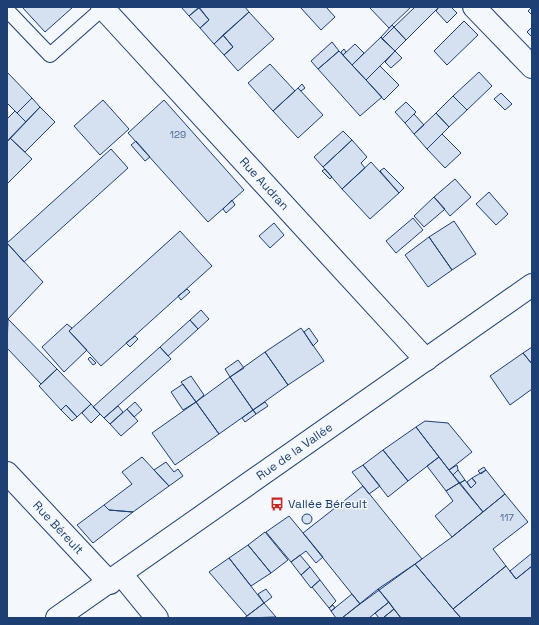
<svg xmlns="http://www.w3.org/2000/svg" width="539" height="625" font-family="'Space Grotesk',sans-serif">
  <style>
    .building { fill: #d5e0f0; stroke: #1d3f73 }
    .lines { fill: none; stroke-linecap: round; stroke-linejoin: round }
    .service-casing { stroke: #1d3f73; stroke-width: 16 }
    .minor-casing { stroke: #1d3f73; stroke-width: 24 }
    .tertiary-casing { stroke: #1d3f73; stroke-width: 24 }
    .service { stroke: #f4f7fb; stroke-width: 14 }
    .minor { stroke: #f4f7fb; stroke-width: 22 }
    .tertiary { stroke: #f4f7fb; stroke-width: 22 }
    .labels { text-anchor: middle; stroke-width: 3; stroke-linejoin: round; paint-order: stroke }
    .number-label { font-size: 10px; fill: #4b6792 }
    .street-label { font-size: 12px; fill: #1d3f73; stroke: #f4f7fb }
    .poi-label { font-size: 12px; fill: #1d3f73; stroke: #f4f7fb; text-anchor: start }
  </style>
  <rect width="100%" height="100%" fill="#f4f7fb"/>
  <!-- building -->
  <path class="building" d="M22 7H73L45 32Z
    M181 7H199L189 16Z
    M245 7 249 12 214 44 200 28 209 20 199 7Z
    M300 7H326L335 17 321 30Z
    M369 7H411L389 28Z
    M415 7H439L406 40 394 27Z
    M439 7H451L457 13 447 23 436 11Z
    M532 7V15L528 11Z
    M199 8 209 20 200 28 189 16Z
    M249 12 274 39 238 71 224 55 233 47 223 35Z
    M464 21 478 35 447 65 434 51Z
    M392 25 394 27 382 39 381 37Z
    M394 27 406 40 395 51 382 39Z
    M532 27V37L527 32Z
    M223 35 233 47 224 55 214 44Z
    M381 37 395 51 366 80 352 65Z
    M332 42 339 51 318 69 311 61Z
    M355 44 364 53 352 65 343 55Z
    M344 49 346 52 343 55 341 52Z
    M339 51 382 97 360 116 318 69Z
    M395 51 402 58 391 68 385 62Z
    M270 64 295 91 273 111 248 83Z
    M380 66 399 85 384 100 366 80Z
    M7 72 32 98 17 113 7 103Z
    M479 72 492 86 467 110 453 96Z
    M302 84 305 88 301 91 298 88Z
    M298 88 323 115 298 138 273 111Z
    M501 93 512 104 505 110 494 99Z
    M453 96 467 110 449 127 436 113Z
    M32 98 40 107 26 122 17 113Z
    M103 100 129 129 100 155 74 126Z
    M164 100 244 190 208 222 128 133Z
    M406 102 416 112 405 123 395 112Z
    M40 107 55 122 25 152 10 138Z
    M15 111 26 122 7 142V119Z
    M436 113 449 127 427 149 414 134Z
    M414 114 424 125 414 134 405 123Z
    M343 131 352 140 323 167 314 157Z
    M442 134 461 153 445 168 427 149Z
    M10 138 32 159 7 184V142Z
    M352 140 367 157 361 163 365 168 342 189 323 167Z
    M136 141 150 157 145 161 131 145Z
    M111 149 128 168 24 262 7 243Z
    M371 162 399 193 370 219 342 189Z
    M384 168 404 188 399 193 380 171Z
    M325 169 332 177 330 179 322 171Z
    M455 179 471 197 450 216 434 197Z
    M489 192 508 214 496 225 476 204Z
    M434 197 445 209 424 227 414 216Z
    M232 200 235 205 226 213 223 209Z
    M413 218 423 230 396 253 386 241Z
    M454 221 476 254 452 270 429 237Z
    M274 223 284 235 270 248 259 236Z
    M180 231 212 266 101 366 69 331Z
    M429 237 452 270 428 287 405 255Z
    M7 243 43 282 7 320Z
    M187 289 190 292 181 300 178 296Z
    M201 310 209 319 198 329 190 320Z
    M8 319 57 369 41 384 7 348Z
    M190 320 198 329 168 356 160 347Z
    M67 324 72 328 69 331 87 350 64 372 42 347Z
    M301 328 324 361 288 385 265 352Z
    M309 328 318 341 313 346 304 332Z
    M135 336 138 339 130 347 126 343Z
    M160 347 171 359 104 418 93 407Z
    M532 347V364L523 353Z
    M265 352 288 385 253 410 230 377Z
    M523 353 532 364V389L510 405 490 376Z
    M90 357 96 363 93 365 88 359Z
    M238 360 244 368 230 377 225 369Z
    M57 369 91 404 77 417 66 405 61 410 39 386Z
    M191 376 204 395 196 402 181 382Z
    M230 377 253 410 219 434 196 402Z
    M183 384 196 402 183 410 171 392Z
    M135 402 142 410 134 417 127 409Z
    M196 402 219 434 175 465 152 433Z
    M265 402 268 406 256 414 253 410Z
    M91 404 100 414 91 423 82 413Z
    M66 405 77 417 72 421 61 410Z
    M118 406 123 412 110 424 104 418Z
    M127 409 138 421 121 436 110 424Z
    M253 410 256 414 245 422 242 418Z
    M425 421 448 423 472 452 449 470 416 427Z
    M416 427 439 457 408 481 383 450Z
    M383 450 408 481 388 497 363 465Z
    M142 457 169 486 133 512 109 510 104 505 132 484 122 472Z
    M439 457 459 483 446 491 427 466Z
    M166 462 174 472 178 469 183 476 169 486 154 470Z
    M363 465 380 486 369 494 352 472Z
    M457 465 458 470 453 475 449 470Z
    M484 467 486 470 481 474 478 471Z
    M458 470 465 480 460 483 453 475Z
    M486 470 505 494 483 512 460 483 465 480 471 488 476 483 472 478Z
    M472 478 476 483 471 488 467 482Z
    M459 483 483 512 452 537 435 516 453 501 446 491Z
    M363 486 422 559 360 604 303 533Z
    M505 494 528 522 493 549 506 566 453 609 415 564 452 537Z
    M104 505 109 510 133 512 93 543 77 525Z
    M302 519a5 5 0 1 1 10 0a5 5 0 1 1-10 0Z
    M289 516 323 557 316 563 306 551 291 562 266 532Z
    M265 532 288 560 271 573 248 545Z
    M248 545 271 573 251 586 229 558Z
    M532 553V566L516 579 510 571Z
    M300 555 310 567 301 575 291 562Z
    M229 558 264 603 247 616 209 572Z
    M415 564 453 609 461 618H401L378 589Z
    M506 566 516 579 532 566V618H461L453 609Z
    M310 567 320 580 311 588 301 575Z
    M320 580 336 601 329 608 312 587Z
    M266 589 272 597 264 603 258 594Z
    M378 589 389 602 369 618H342Z
    M352 594 360 604 342 618H336L331 611Z
    M389 602 394 609 383 618H379L375 613Z
    M264 603 276 617 244 618 247 616Z
    M333 605 335 608 331 611 329 608Z
    M394 609 401 618H383Z"/>
  <g class="lines">
    <!-- service casing -->
    <g class="service-casing">
      <path id="service" d="M7 10 50 55 103 8"/>
    </g>
    <!-- minor casing -->
    <g class="minor-casing">
      <g id="minor">
        <path id="s1" d="M102 7 426 360"/>
        <path d="M474 7 532 67"/>
        <path id="s2" d="M7 473 110 583"/>
        <path d="M121 574 157 618"/>
      </g>
    </g>
    <!-- tertiary casing -->
    <g class="tertiary-casing">
      <g id="tertiary">
        <path id="s3" d="M57 618 532 285"/>
      </g>
    </g>
    <!-- service -->
    <use href="#service" class="service"/>
    <!-- minor -->
    <use href="#minor" class="minor"/>
    <!-- tertiary -->
    <use href="#tertiary" class="tertiary"/>
  </g>
  <!-- icons -->
  <defs>
    <g id="bus-bare" transform="scale(1.08)"><path d="M-5-6H5V4H4V6H2V4H-2V6H-4V4H-5ZM-3.5-4V0h7V-4ZM-3.5 1.2v1.5H-2V1.2ZM2 1.2v1.5H3.5V1.2Z" fill="#c62828" stroke="#f4f7fb" stroke-width="2.5" paint-order="stroke"/></g>
  </defs>
  <g fill-rule="evenodd">
    <use href="#bus-bare" x="277" y="504"/>
  </g>
  <g class="labels">
    <!-- number labels -->
    <g class="number-label">
      <text x="178" y="138">129</text>
      <text x="507" y="521">117</text>
    </g>
    <!-- street labels -->
    <g class="street-label">
      <text dy="4" stroke="none"><textPath href="#s1" startOffset="240">Rue Audran</textPath></text>
      <text dy="4" stroke="none"><textPath href="#s3" startOffset="290">Rue de la Vallée</textPath></text>
      <text dy="4" stroke="none"><textPath href="#s2" startOffset="75">Rue Béreult</textPath></text>
    </g>
    <!-- poi labels -->
    <g class="poi-label">
      <text x="288" y="508">Vallée Béreult</text>
    </g>
  </g>
  <!-- border -->
  <rect width="539" height="625" fill="none" stroke="#1d3f73" stroke-width="16"/>
</svg>
